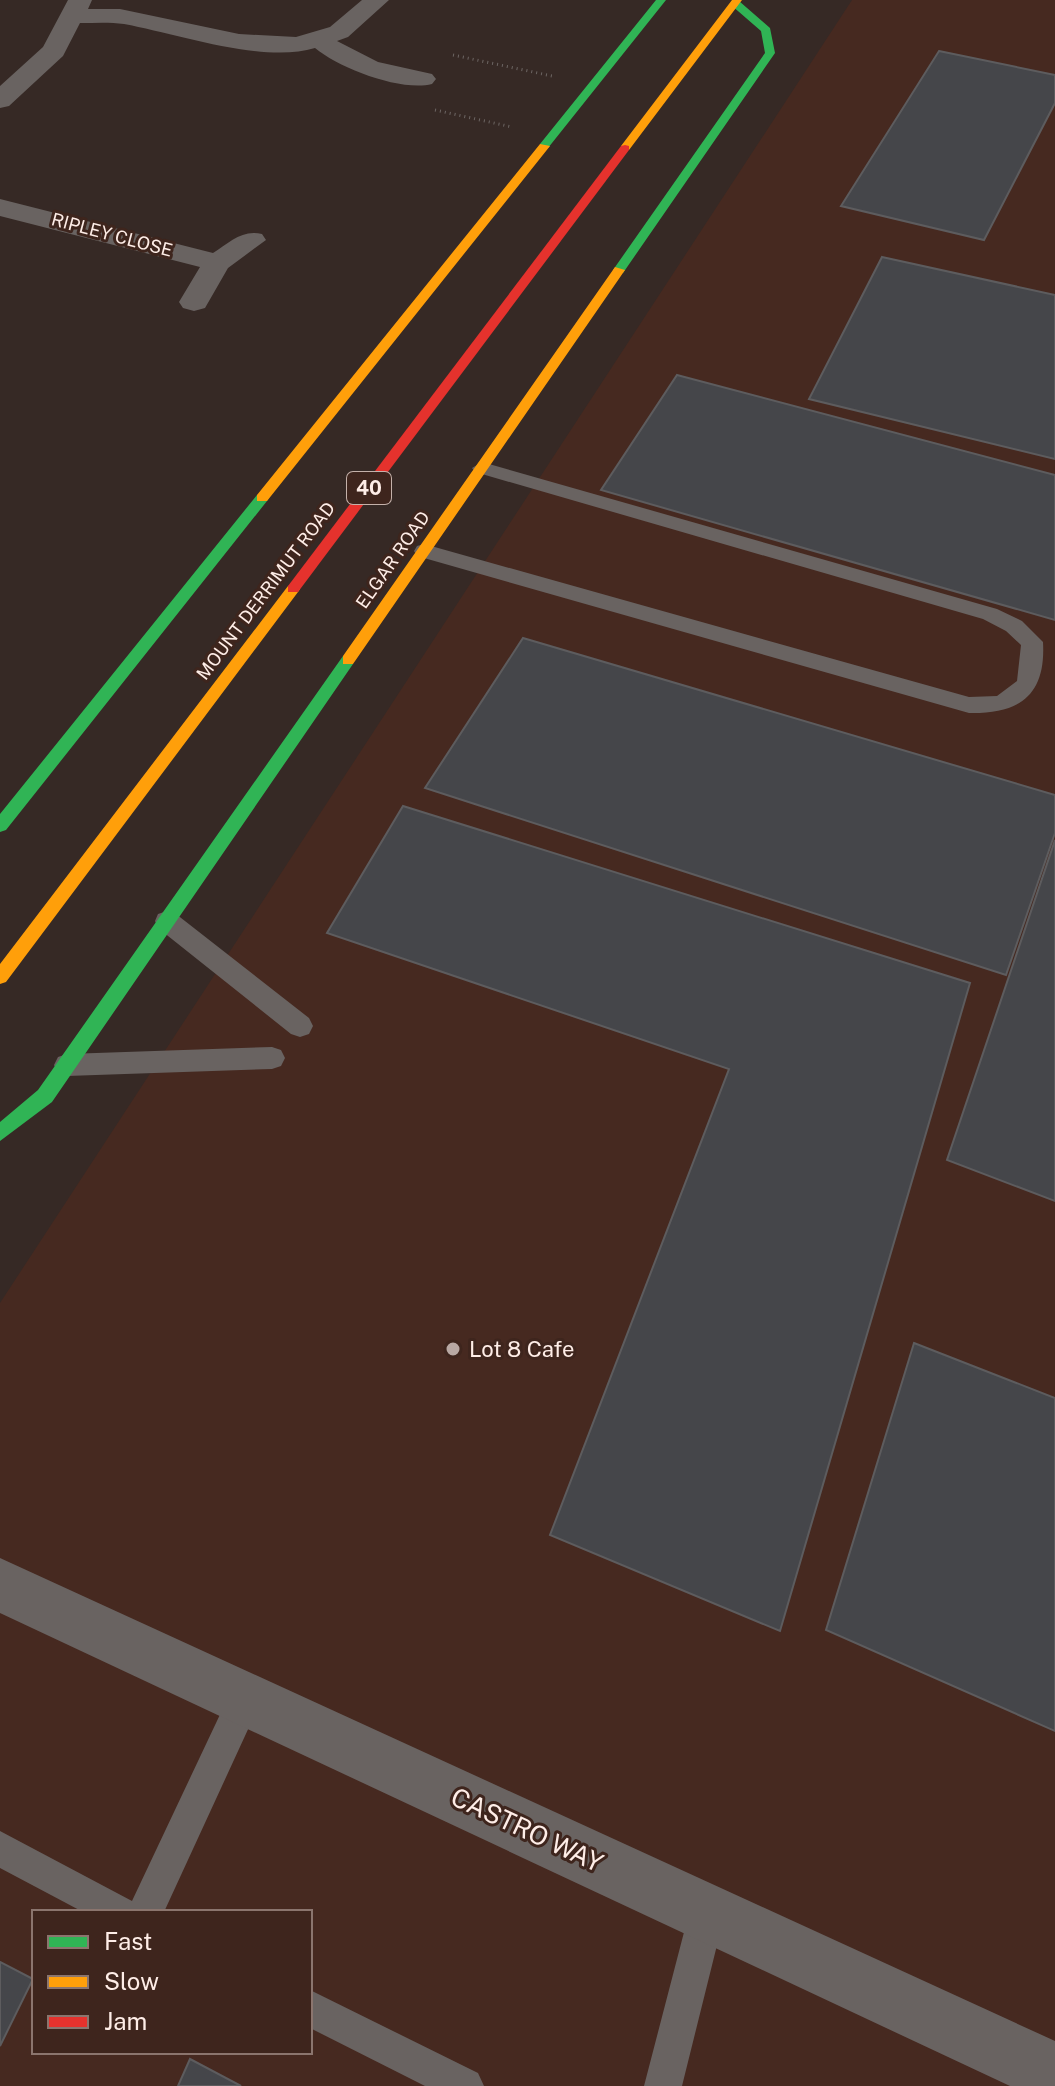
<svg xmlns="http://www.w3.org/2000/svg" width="1055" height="2086" font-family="'Public Sans',sans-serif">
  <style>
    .built { fill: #462920; fill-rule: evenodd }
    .building { fill: #45464a; stroke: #5d5c5e; stroke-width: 2 }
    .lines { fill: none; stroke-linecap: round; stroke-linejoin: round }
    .path { stroke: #6d6664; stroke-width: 3; stroke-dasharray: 1 4; stroke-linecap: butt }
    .lane { fill: #696361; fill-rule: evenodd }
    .street { fill: #696361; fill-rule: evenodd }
    .fast { fill: #30b455; fill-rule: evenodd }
    .slow { fill: #ff9f0a; fill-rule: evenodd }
    .jam { fill: #e5322d; fill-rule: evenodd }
    .poi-dot { fill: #b8a8a3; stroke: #3e251d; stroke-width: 3 }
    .labels { text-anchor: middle; stroke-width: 6; stroke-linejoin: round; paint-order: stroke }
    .far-street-label { font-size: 18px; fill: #feede7; stroke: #3e251d }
    .shield { fill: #3e251d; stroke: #c4b1aa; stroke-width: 2 }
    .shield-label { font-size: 20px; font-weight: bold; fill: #feede7 }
    .poi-label { font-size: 22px; fill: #feede7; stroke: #3e251d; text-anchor: start }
    .near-street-label { font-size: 26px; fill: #feede7; stroke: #3e251d }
  </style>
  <rect width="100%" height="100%" fill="#362925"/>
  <!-- built -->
  <path class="built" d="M852 0H1055V2086H0V1303ZM34 1912H310V2052H34Z"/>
  <!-- building -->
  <path class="building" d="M939 51 1055 75V103L984 240 841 206Z
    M882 257 1055 295V459L809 399Z
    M677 375 1055 475V620L601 490Z
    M523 638 1055 795V833L1006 975 425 788Z
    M403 806 970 983 780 1631 550 1535 729 1069 327 933Z
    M1055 840V1201L947 1160Z
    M914 1343 1055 1398V1731L826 1630Z
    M0 1962 33 1979 0 2046Z
    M190 2059 241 2086H178Z"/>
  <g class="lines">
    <!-- path -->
    <path class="path" d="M453 55 552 76
      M435 110 512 127"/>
    <!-- lane -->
    <path class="lane" d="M482 462 997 609 1022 621 1043 642C1046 695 1020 714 969 713L417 556 414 551 417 546 424 544 969 697 997 696 1017 681 1021 645 1006 631 983 619 475 472 472 468Z
      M167 911 176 914 309 1018 313 1026 309 1034 300 1037 291 1034 158 928 155 921 158 914Z
      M272 1047 281 1050 285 1058 281 1066 272 1069 67 1076 58 1073 54 1065 58 1057 67 1054Z
      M245 1682 257 1687 262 1699 164 1912H83L0 1868V1831L132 1901 233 1687Z
      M707 1895 720 1900 725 1913 682 2086H644L689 1913 694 1900Z
      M310 1990 478 2073 484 2086H425L310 2028Z"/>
    <!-- street -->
    <path class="street" d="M68 0H92L88 9H120L239 34 296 37 330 27 362 0H389L348 37 337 41 378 62 432 74 436 79 432 84C401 92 339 68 315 48 264 64 178 34 124 24 110 22 95 23 80 23L63 56 9 106 0 108V86L43 47Z
      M0 199 213 253C229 243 242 229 262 234L266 240 228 268 205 308 194 311 183 308 179 302 200 267 0 216Z
      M0 1558 1055 2041V2086H1010L0 1613Z"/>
    <!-- fast -->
    <path class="fast" d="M656 0H666L548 148H540V144Z
      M731 1H739L770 28 775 53 623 273H615L613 270 765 53 761 31 731 5Z
      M262 494 269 498 267 501 6 830 0 832V814L257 495Z
      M348 655 353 656V664L52 1102 0 1141V1122L38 1090 343 656Z"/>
    <!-- slow -->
    <path class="slow" d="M732 0H742L629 150H621V146Z
      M540 144 550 146 267 501H257V495Z
      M615 267 625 270 353 664H343V656Z
      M293 584 300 589 298 592 6 982 0 984V964L288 586Z"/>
    <!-- jam -->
    <path class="jam" d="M625 145 629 146V150L298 592H288V586L621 146Z"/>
  </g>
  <!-- markers -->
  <circle class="poi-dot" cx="453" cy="1349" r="8"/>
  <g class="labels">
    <!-- far-street labels -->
    <g class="far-street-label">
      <text transform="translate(112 235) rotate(15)" y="6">RIPLEY CLOSE</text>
      <text transform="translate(393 560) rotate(-55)" y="6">ELGAR ROAD</text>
      <text transform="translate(266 591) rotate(-53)" y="6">MOUNT DERRIMUT ROAD</text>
    </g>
    <!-- shield labels -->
    <rect class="shield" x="347" y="472" width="44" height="32" rx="6"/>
    <g class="shield-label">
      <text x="369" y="495">40</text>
    </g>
    <!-- poi labels -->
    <g class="poi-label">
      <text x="469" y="1357">Lot 8 Cafe</text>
    </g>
    <!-- near-street labels -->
    <g class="near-street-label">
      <text transform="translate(527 1830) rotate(25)" y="9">CASTRO WAY</text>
    </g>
  </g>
  <!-- legend -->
  <rect x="32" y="1910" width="280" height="144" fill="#3e251d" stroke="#8b756e" stroke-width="2"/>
  <rect x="48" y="1936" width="40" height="12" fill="#30b455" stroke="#8b756e" stroke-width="2"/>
  <text x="104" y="1950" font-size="24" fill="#feede7">Fast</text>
  <rect x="48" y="1976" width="40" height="12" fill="#ff9f0a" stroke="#8b756e" stroke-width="2"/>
  <text x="104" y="1990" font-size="24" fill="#feede7">Slow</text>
  <rect x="48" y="2016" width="40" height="12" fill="#e5322d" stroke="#8b756e" stroke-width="2"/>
  <text x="104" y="2030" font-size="24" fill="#feede7">Jam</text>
</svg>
